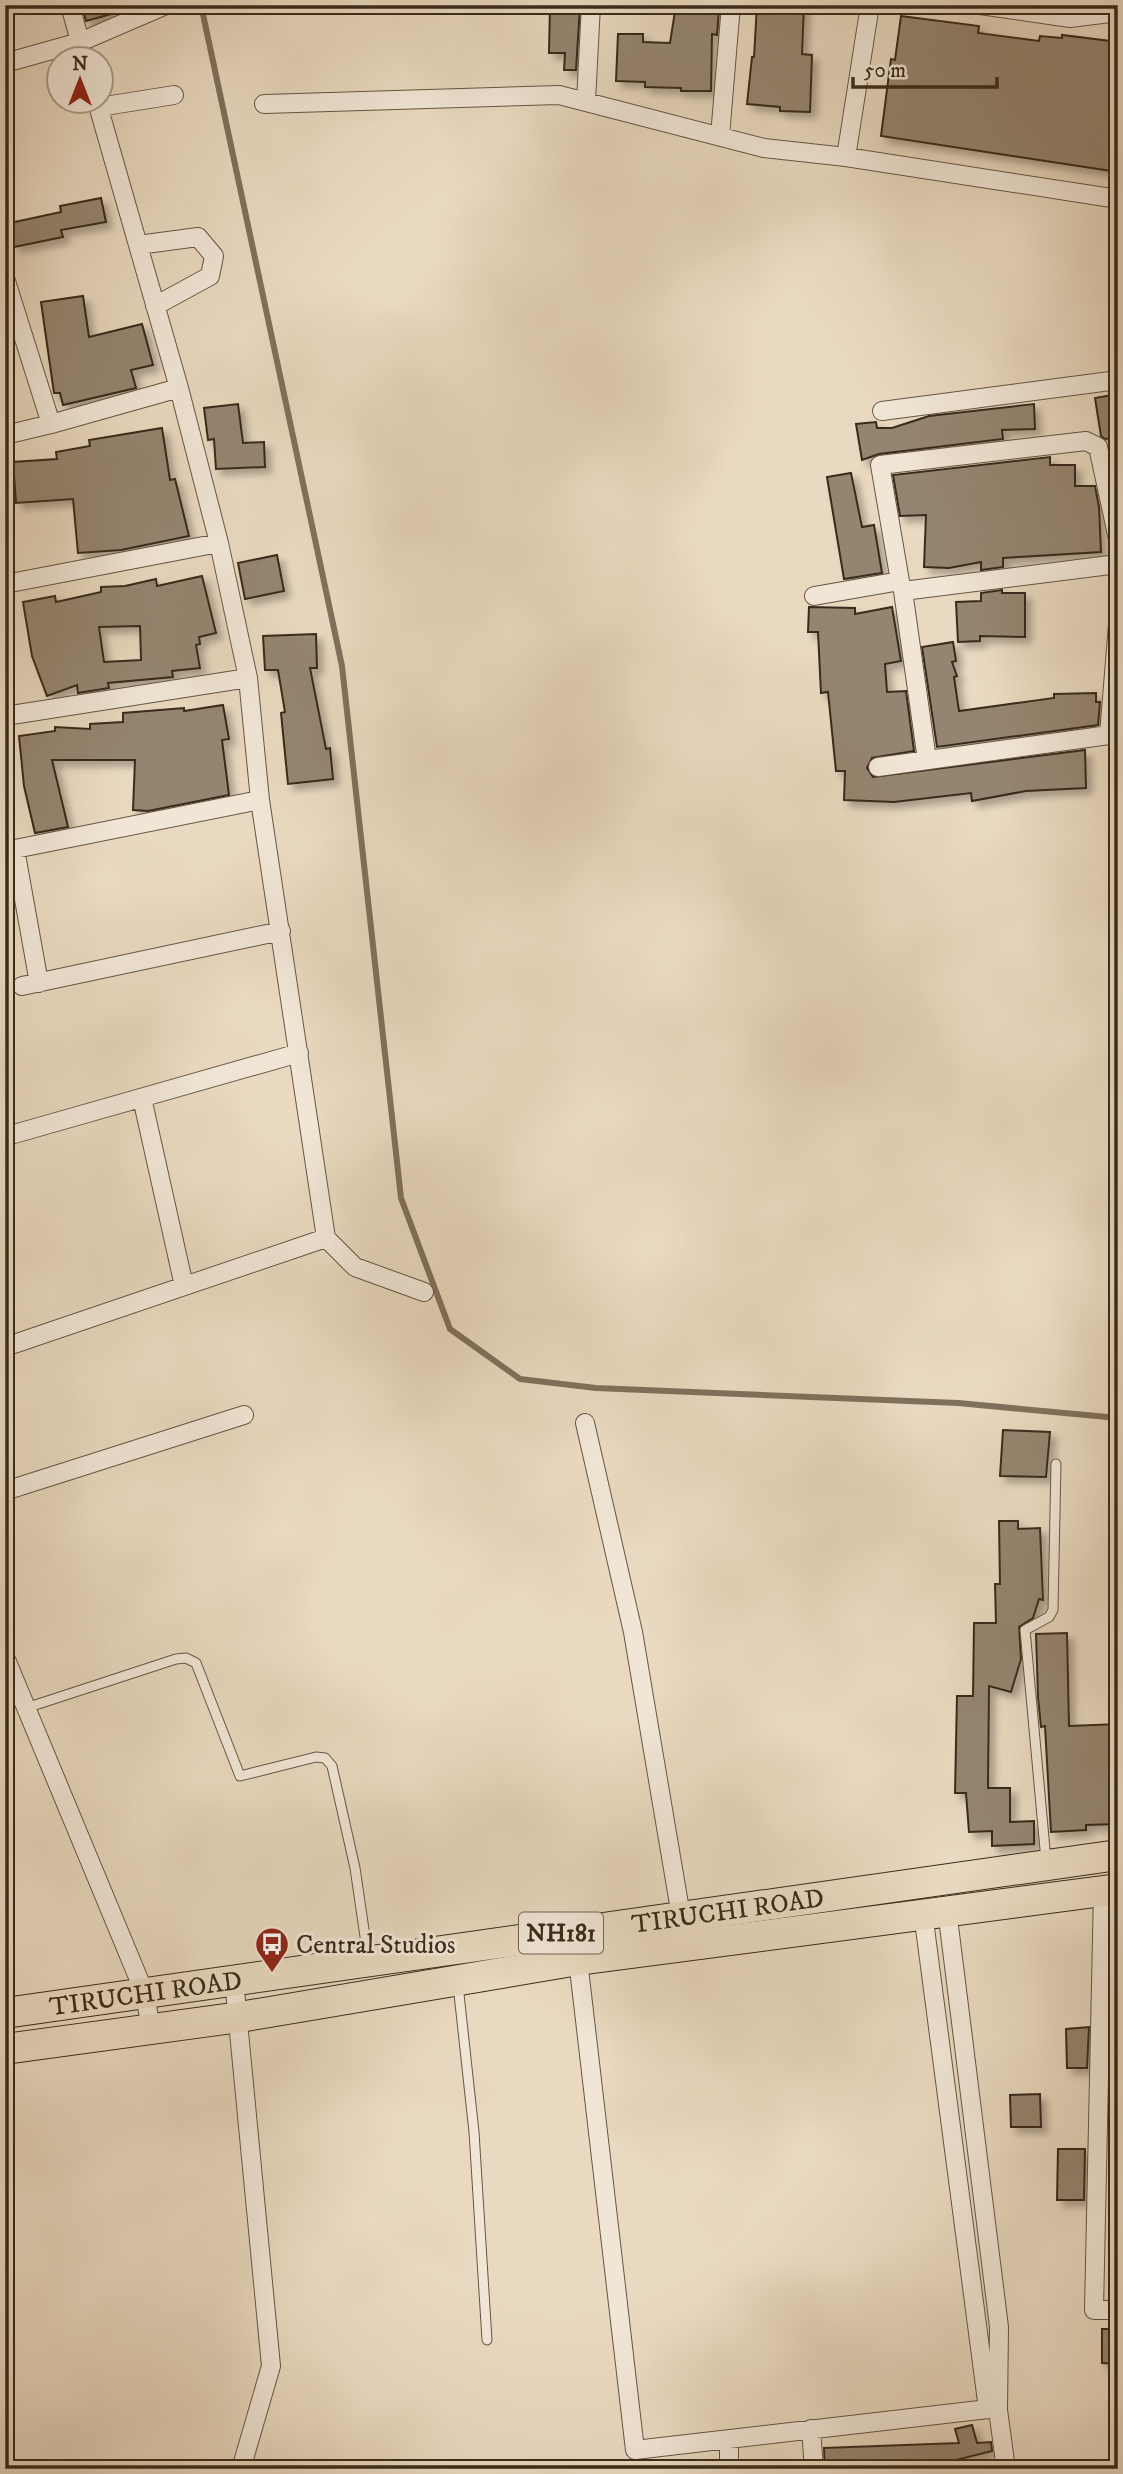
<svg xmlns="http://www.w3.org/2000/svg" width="1123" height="2474" font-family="'IM FELL DW Pica',serif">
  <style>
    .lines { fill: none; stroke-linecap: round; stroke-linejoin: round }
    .stream { stroke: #7f705c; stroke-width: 6 }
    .building { fill: #958570; stroke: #392b1a; stroke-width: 2; fill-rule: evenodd; filter: url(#shadow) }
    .service-casing { stroke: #655644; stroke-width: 11 }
    .minor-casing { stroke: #655644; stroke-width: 20 }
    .trunk-casing { stroke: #392b1a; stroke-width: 32 }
    .service { stroke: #f1e6d6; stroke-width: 9 }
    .minor { stroke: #f1e6d6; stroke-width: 18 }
    .trunk { stroke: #e9d9c0; stroke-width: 30 }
    .labels { text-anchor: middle; stroke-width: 6; stroke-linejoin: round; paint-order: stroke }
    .shield { fill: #f1e6d6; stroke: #706352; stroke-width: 2 }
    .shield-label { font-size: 24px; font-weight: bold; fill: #392b1a }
    .street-label { font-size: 26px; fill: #392b1a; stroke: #f1e6d6 }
    .poi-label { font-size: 26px; fill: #392b1a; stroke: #f1e6d6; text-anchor: start }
  </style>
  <defs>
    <filter id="shadow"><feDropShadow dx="6" dy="6" stdDeviation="3.5" flood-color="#0004"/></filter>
  </defs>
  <rect width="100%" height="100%" fill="#e9d9c0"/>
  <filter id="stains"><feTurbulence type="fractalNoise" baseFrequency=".00286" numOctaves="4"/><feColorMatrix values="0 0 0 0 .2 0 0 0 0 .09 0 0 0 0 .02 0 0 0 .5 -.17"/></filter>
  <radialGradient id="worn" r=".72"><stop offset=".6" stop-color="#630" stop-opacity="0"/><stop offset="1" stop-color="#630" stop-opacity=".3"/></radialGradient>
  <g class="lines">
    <!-- stream -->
    <path class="stream" d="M201 5 342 666 401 1198 450 1329 520 1379 596 1388 958 1403 1118 1418"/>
  </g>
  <!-- building -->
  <path class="building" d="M82 5H126V10L86 21Z
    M550 5 580 6 576 70H564L565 53H549Z
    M676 5 719 9 717 35 712 34 711 91H681V88L645 87V82L616 81 618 34H643V42L670 43Z
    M757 5H804L802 54 812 55 810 112 780 111V107L747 104 752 57H754Z
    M901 16 979 26 978 33 1039 41 1040 36 1062 38V35L1118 42V124L1113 154 1118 155V172L881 136 891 59 895 60Z
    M101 198 106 222 61 230 63 237 14 247 10 223 61 212 60 206Z
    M83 296 89 337 142 324 153 365 131 370 136 388 63 405 60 393H54L41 302Z
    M1118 394V437L1105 439 1101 436 1095 398Z
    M238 404 243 443 264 442 265 467 216 469 214 439 208 440 204 408Z
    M1034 404 1035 429 1002 430 1003 439 879 454 862 460 856 424 876 422 877 428H892L929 416Z
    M162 428 170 480 175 479 189 536 121 550 78 553 73 499 16 503 13 462 57 459 56 452 90 446 89 440Z
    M1050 457V465H1075V486H1095L1099 507 1101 552 1003 558V567L981 570V562L949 568 924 567 926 515 900 516 893 475Z
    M851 473 862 527 874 525 882 573 844 579 827 477Z
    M277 555 284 591 245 599 238 563Z
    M202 576 216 633 199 637 200 644 196 645 200 668 172 671 173 677 108 683 109 688 78 693 77 685 47 696 32 656 23 602 55 596 56 602 101 592V587L125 586 156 579 157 586ZM140 626 141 660 104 662 99 627Z
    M1002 590V593H1025V637L980 636V641L958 642 956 602 981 601V593Z
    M809 607 855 608V614L892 607 901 661 885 664 887 692 906 691 914 751 872 758 867 768 873 777 1085 750 1086 788 1026 791 972 801 971 793 894 802 844 800 845 771H836L828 692 821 693 818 632H808Z
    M316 634 317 668H310L326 749 330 748 333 779 288 784 281 713 285 712 278 670H265L263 636Z
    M953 642 956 661 952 662 957 676 954 677 959 711 1054 698V694L1096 693V702H1100L1098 725 937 747 922 647Z
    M223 705 229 739 222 740 229 795 148 811 133 810 135 760H52L68 827 35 833 24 786 19 736 55 731V727L90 729V724L123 722V713L184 708V711Z
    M1003 1430 1050 1432 1046 1477 1000 1476Z
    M999 1521H1018V1529L1040 1528 1043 1600 1039 1599 1033 1618 1019 1627 1021 1659 1011 1692 989 1686 988 1788H1010V1822L1034 1821V1844L992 1846V1831L969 1832 966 1793H955L957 1696H973L974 1623H996L995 1584H1000Z
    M1067 1633 1069 1726 1118 1724V1824L1086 1825V1830L1051 1832 1045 1726 1041 1727 1038 1697 1036 1634Z
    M1089 2027 1087 2068H1067L1066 2029Z
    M1040 2094 1041 2127H1011L1010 2095Z
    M1058 2149H1085L1084 2200H1057Z
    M1102 2329H1118V2364L1102 2363Z
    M972 2425 977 2443 991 2442 992 2451 952 2461 953 2469H825L824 2448 959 2443 955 2429Z"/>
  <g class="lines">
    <!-- service casing -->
    <g class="service-casing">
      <path id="service" d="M26 1708 176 1659 186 1658 196 1663 240 1776 316 1757 325 1758 332 1766 355 1868 368 1957
        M1046 1860 1025 1630 1049 1617 1053 1610 1056 1464
        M458 1985 474 2132 487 2340"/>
    </g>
    <!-- minor casing -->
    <g class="minor-casing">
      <path id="minor" d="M70 5 85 60
        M980 5 1070 18 1118 12
        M5 63 80 42 166 5
        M586 101 591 5
        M97 102 179 388
        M264 104 559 95 764 148 846 157 1118 199
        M99 107 174 95
        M720 136 731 5
        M846 157 870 5
        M138 245 198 237 214 256 210 276 155 306
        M5 278 51 424 179 388 219 543 248 678 260 800 326 1238 5 1347
        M882 411 1118 380
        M5 435 51 424
        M900 581 880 465 1086 441 1098 447 1118 539
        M5 584 219 543
        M903 591 927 760
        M814 596 900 581 903 591 1118 564
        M5 716 248 678
        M878 767 1109 735 1118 624
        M15 849 39 983
        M5 851 260 800
        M22 986 281 931
        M142 1098 184 1286
        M7 1136 299 1053
        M326 1238 355 1267 424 1292
        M585 1423 633 1632 681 1916
        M5 1491 244 1415
        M5 1657 145 1994 151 2030
        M1103 1891 1094 2310H1118
        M947 1910 999 2327 998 2410
        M578 1960 635 2450 988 2409 923 1913
        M234 1980 271 2366 241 2469
        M988 2409 998 2410 1006 2469
        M811 2429 814 2469
        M729 2439V2469"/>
    </g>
    <!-- trunk casing -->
    <g class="trunk-casing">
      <g id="trunk">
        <path id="s1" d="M5 2013 1118 1855"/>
        <path d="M5 2049 240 2017 578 1960 1118 1889"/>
      </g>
    </g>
    <!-- service -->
    <use href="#service" class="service"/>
    <!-- minor -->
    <use href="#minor" class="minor"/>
    <!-- trunk -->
    <use href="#trunk" class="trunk"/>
  </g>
  <!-- icons -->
  <defs>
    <g id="bus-pin" transform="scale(1.75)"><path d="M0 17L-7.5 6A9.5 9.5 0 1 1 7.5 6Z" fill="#8f2418" stroke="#f1e6d6"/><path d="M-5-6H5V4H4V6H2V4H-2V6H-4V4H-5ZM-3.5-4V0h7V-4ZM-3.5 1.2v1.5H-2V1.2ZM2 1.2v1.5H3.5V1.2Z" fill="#fff"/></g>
  </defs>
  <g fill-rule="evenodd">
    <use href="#bus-pin" x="272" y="1944"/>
  </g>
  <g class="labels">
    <!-- shield labels -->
    <rect class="shield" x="519" y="1912.5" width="84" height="41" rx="5"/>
    <g class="shield-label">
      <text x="561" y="1941">NH181</text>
    </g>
    <!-- street labels -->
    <g class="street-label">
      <text dy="9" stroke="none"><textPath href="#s1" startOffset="730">TIRUCHI ROAD</textPath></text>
      <text dy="9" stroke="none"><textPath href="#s1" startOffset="142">TIRUCHI ROAD</textPath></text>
    </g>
    <!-- poi labels -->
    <g class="poi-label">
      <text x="296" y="1953">Central Studios</text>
    </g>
  </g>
  <!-- margin -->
  <rect width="1123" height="2474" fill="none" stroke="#e9d9c0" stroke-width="28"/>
  <rect x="7" y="7" width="1109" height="2460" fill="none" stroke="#392b1a" stroke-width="3.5"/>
  <rect x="14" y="14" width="1095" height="2446" fill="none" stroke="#392b1a" stroke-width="2"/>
  <!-- north arrow -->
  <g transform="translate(80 80)"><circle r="33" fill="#f1e6d6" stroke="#a79b8b" stroke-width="2"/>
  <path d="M0-5L12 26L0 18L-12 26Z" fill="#8f2418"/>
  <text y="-10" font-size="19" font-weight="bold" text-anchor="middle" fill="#392b1a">N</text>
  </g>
  <!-- scale -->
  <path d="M853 77v10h144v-10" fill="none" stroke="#392b1a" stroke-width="3.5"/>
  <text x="864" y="77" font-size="21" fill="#392b1a" stroke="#f1e6d6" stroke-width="5" paint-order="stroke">50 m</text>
  <rect width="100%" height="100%" filter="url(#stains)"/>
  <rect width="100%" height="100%" fill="url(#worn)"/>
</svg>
